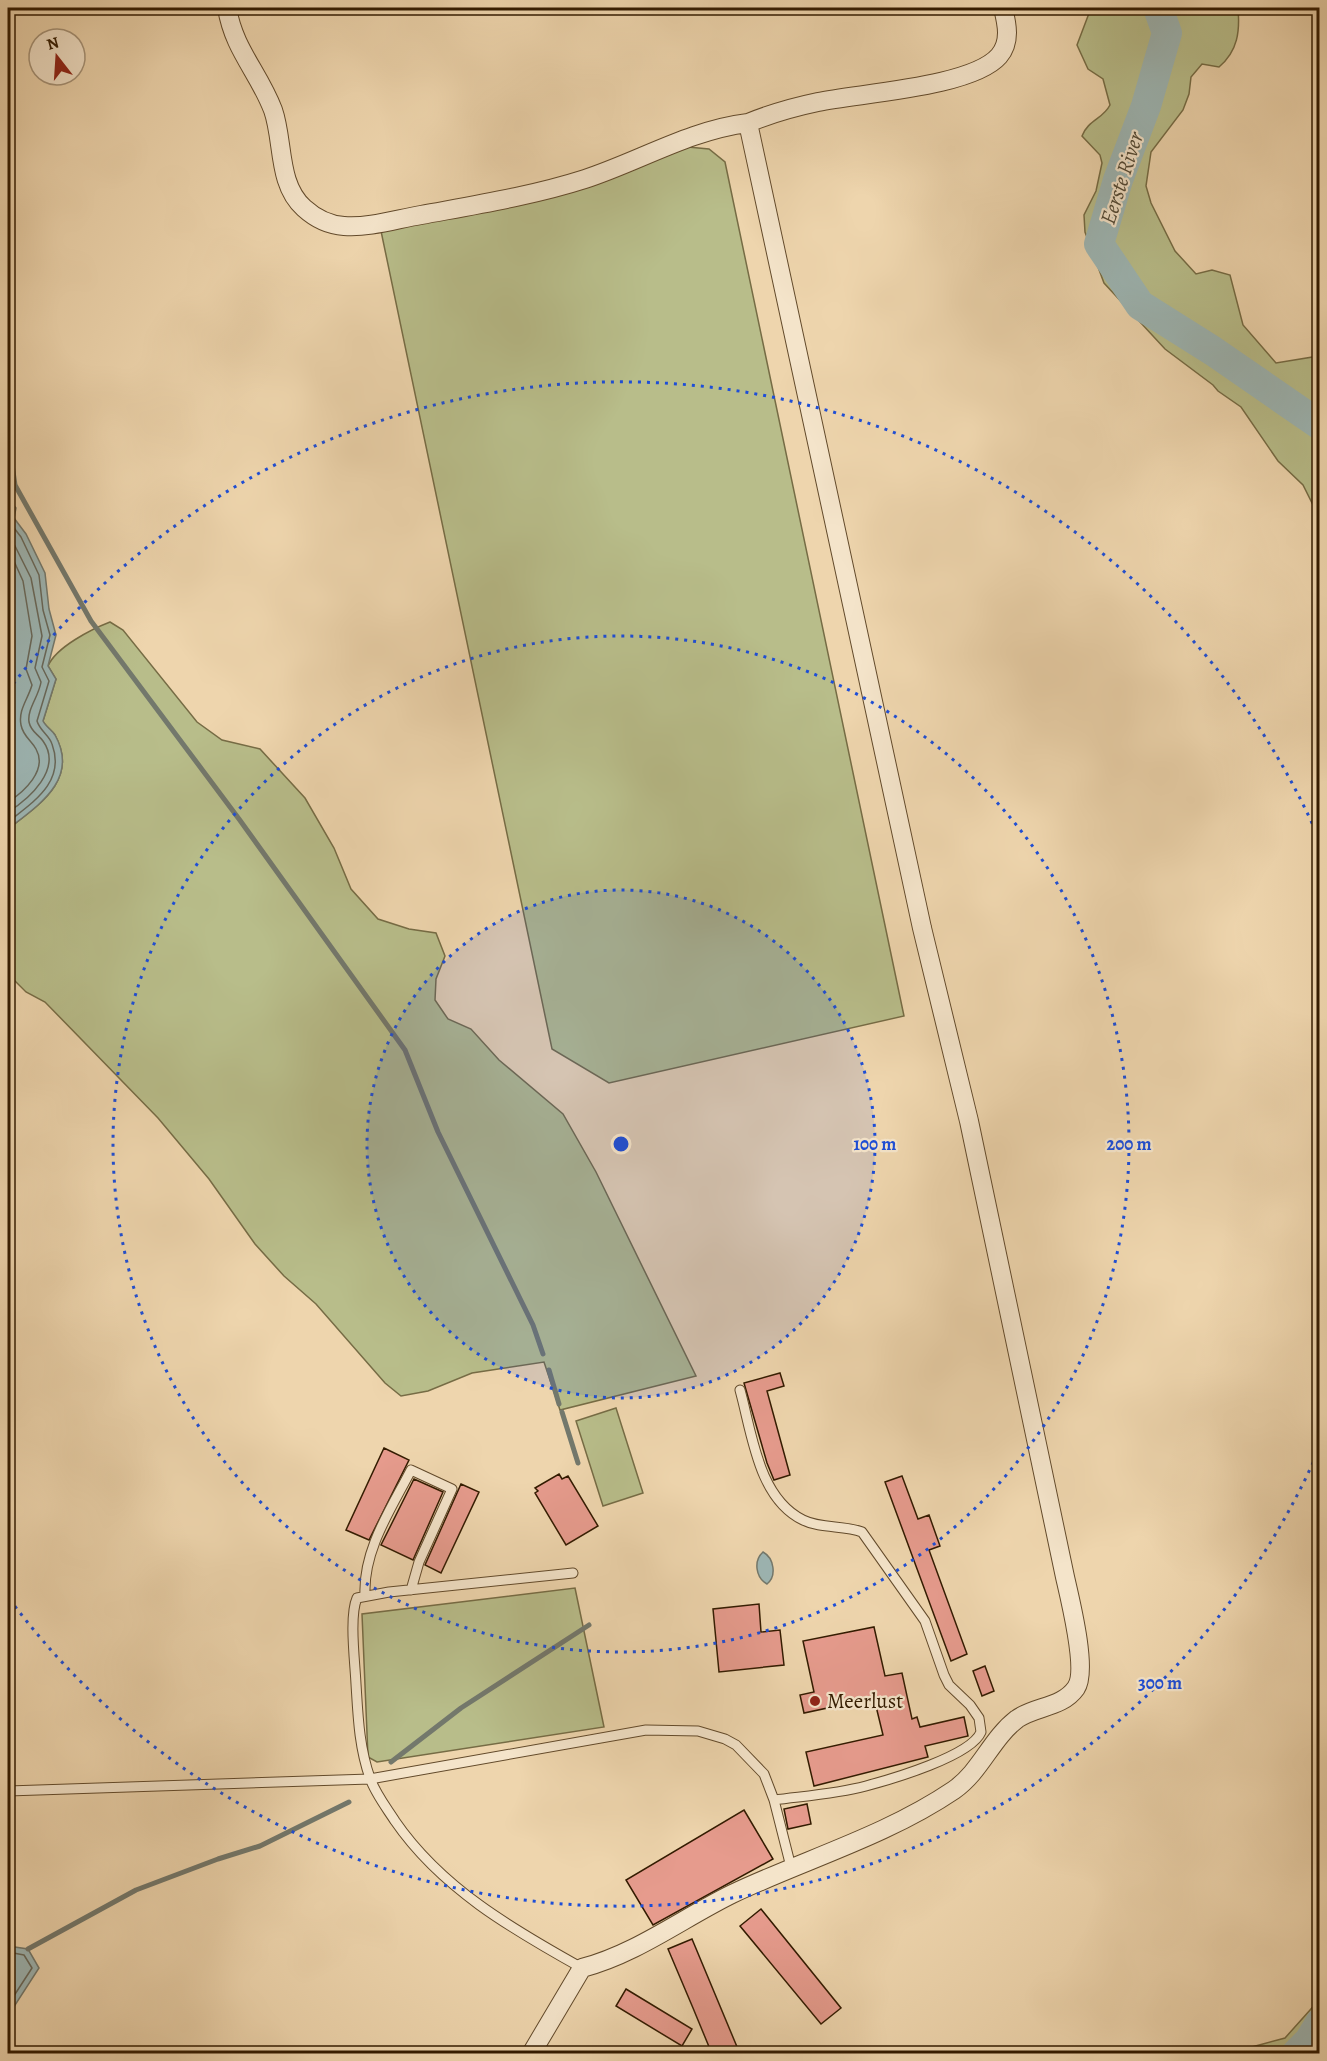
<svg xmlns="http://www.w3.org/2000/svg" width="1327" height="2061" font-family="Alegreya,serif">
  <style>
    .green { fill: #b8bd8a; stroke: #766c45; stroke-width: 1.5 }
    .water { fill: #9db6b4; stroke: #73786c; stroke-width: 1.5 }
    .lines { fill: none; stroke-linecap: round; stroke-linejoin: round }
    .shore { stroke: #68685a; stroke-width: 1.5 }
    .stream { stroke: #73786c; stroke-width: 5 }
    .river { stroke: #9db6b4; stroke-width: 30 }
    .building { fill: #e69b8d; stroke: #331b00; stroke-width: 1.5 }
    .service-casing { stroke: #624a2b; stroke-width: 11 }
    .minor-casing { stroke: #624a2b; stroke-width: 20 }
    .service { stroke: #f4e4ca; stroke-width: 9 }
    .minor { stroke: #f4e4ca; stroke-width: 18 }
    .ring { fill: none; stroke: #1d4ed8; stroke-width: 3; stroke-dasharray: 3 6 }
    .poi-dot { fill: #8f2418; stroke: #f4e4ca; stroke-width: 2 }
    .labels { text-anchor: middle; stroke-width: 4.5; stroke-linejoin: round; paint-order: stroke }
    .poi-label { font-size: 21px; fill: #331b00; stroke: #f4e4ca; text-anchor: start }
    .water-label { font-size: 22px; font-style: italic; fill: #534a36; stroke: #f4e4ca }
    .centre { fill: #1d4ed8; stroke: #f4e4ca; stroke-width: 3 }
    .ring-label { font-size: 18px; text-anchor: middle; font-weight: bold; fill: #1d4ed8; stroke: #f4e4ca; stroke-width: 4.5; stroke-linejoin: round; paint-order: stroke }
  </style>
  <rect width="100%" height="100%" fill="#eed5ad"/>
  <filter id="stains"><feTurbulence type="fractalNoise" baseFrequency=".00333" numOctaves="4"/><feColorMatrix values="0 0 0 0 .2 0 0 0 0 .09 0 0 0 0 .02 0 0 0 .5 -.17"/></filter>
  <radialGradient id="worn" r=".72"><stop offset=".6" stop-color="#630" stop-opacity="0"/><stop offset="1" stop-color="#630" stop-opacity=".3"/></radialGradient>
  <!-- green -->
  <path class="green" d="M1091 8H1238C1240 31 1238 51 1219 67L1202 64 1191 77 1189 94 1183 110 1151 152 1146 186 1151 203 1175 251 1196 274 1212 270 1230 275 1243 325 1276 363 1319 356V517L1303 485 1278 461 1241 407 1218 391 1213 385 1165 349 1104 283 1085 232 1084 215 1096 191 1102 163 1100 155 1082 136C1088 120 1103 119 1110 105L1103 79 1088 69 1077 45Z
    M688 147 709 149 725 162 904 1016 609 1083 552 1049 381 231Z
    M110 622 123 630 197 722 222 740 260 749 305 798 334 848 351 889 378 919 409 929 436 933 445 956 436 979 435 1000 448 1019 471 1029 499 1060 563 1114 596 1172 696 1376 560 1410 544 1362 472 1373 428 1391 401 1396 385 1383 316 1304 284 1276 255 1244 209 1179 158 1118 45 1002 26 992 8 974V829C37 806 80 780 55 735 52 730 46 727 43 721L56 679 48 666C56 647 92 629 110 622Z
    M616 1408 643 1493 603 1506 576 1421Z
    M575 1588 604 1727 377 1762 368 1757 362 1614Z
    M1319 2000V2053H1247L1252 2047 1285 2038Z"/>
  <!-- water -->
  <path class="water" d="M11 502 16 508 14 518 26 534 45 573 49 609 56 635 48 666 56 679 43 721C46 727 52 730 55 735 80 780 37 806 8 829V514Z
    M763 1552C774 1558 777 1576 767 1584 756 1578 753 1561 763 1552Z
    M8 1946 28 1949 39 1968 8 2016Z"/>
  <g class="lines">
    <!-- shore -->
    <path class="shore" d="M8 510V520L21 537 39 575 43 610 50 635 42 667 49 681 37 721C40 731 49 735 52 744 66 782 33 802 8 822
      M8 532 31 578 42 636 35 668 41 682C39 696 27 709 29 722 31 732 38 734 43 741 63 769 29 799 8 812
      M8 548 23 581 32 636 26 669 32 685C28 699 18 710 21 725 23 736 31 740 36 749 48 770 24 792 8 802
      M8 1952 24 1955 32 1968 8 2005"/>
    <!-- stream -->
    <path class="stream" d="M8 437 15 485 91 621 239 819 405 1050 438 1132 533 1325 543 1354
      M549 1370 559 1404
      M562 1412 578 1463
      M391 1762 461 1708 589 1625
      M28 1949 136 1890 218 1859 260 1846 349 1802"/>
    <!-- river -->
    <path class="river" d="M1158 8 1167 33 1146 106 1118 180 1099 244 1140 305 1213 351 1320 425
      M1296 2054 1309 2041 1320 2023"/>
  </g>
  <!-- building -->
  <path class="building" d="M780 1373 784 1386 767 1391 790 1475 774 1480 767 1463 744 1383Z
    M384 1448 409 1460 369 1540 346 1530Z
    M559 1474 562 1479 568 1476 598 1526 566 1545 535 1493 538 1491 535 1488Z
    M902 1476 918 1519 929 1515 940 1546 929 1550 967 1654 951 1661 885 1482Z
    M414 1479 443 1492 413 1560 381 1545Z
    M461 1484 479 1492 441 1573 425 1565Z
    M759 1604 761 1632 780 1630 784 1665 719 1672 713 1609Z
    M874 1627 885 1676 902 1673 912 1719 917 1717 920 1727 964 1717 968 1736 925 1746 928 1757 814 1786 806 1752 883 1735 874 1698 804 1713 800 1695 814 1692 803 1641Z
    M985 1666 994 1691 982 1696 973 1671Z
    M807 1804 811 1824 788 1829 784 1809Z
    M744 1810 773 1859 653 1925 626 1880Z
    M761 1909 841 2008 821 2024 740 1926Z
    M692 1939 740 2054H712L693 2008 668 1949Z
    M626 1989 692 2029 682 2046 616 2006Z"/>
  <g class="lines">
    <!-- service casing -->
    <g class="service-casing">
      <path id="service" d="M740 1390C752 1433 758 1498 803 1520 821 1529 844 1525 862 1532L925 1621 944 1675 949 1685 970 1705 979 1718 981 1732C971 1756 892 1779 866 1786 836 1794 804 1796 774 1800
        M573 1573 389 1592 357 1598C349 1616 355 1662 356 1684 358 1716 359 1747 370 1778 375 1793 386 1807 395 1821 441 1888 512 1929 582 1968
        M365 1595C363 1550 391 1509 411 1470L452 1489 419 1562 411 1590
        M8 1791 370 1779 646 1730 698 1731 725 1739 736 1745 764 1774 774 1800 791 1867"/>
    </g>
    <!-- minor casing -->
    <g class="minor-casing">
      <path id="minor" d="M227 8C234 50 258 71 273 110 284 141 277 184 304 208 315 218 329 225 344 226 369 228 397 219 421 215 475 205 532 196 585 179 640 161 690 130 748 123
        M531 2054 582 1968C636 1954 683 1918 732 1894 806 1859 886 1836 954 1790 981 1771 991 1739 1017 1719 1035 1706 1062 1708 1076 1688 1088 1671 1070 1599 1065 1577L969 1121 922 928 748 123C770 114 794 107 818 102 861 93 972 87 999 56 1011 42 1007 24 1003 8"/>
    </g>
    <!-- service -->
    <use href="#service" class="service"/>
    <!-- minor -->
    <use href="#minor" class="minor"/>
  </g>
  <!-- distance rings -->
  <circle cx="621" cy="1144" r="254" fill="#1d4ed8" fill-opacity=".12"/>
  <g class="ring">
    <circle cx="621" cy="1144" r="254"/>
    <circle cx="621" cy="1144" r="508"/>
    <path d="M1317 1454A762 762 0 0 1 8 1597M8 691A762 762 0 0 1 1317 834"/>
  </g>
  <!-- markers -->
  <circle class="poi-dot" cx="815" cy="1701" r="6"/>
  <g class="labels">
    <!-- poi labels -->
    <g class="poi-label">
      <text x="827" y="1708">Meerlust</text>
    </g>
    <!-- water labels -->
    <g class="water-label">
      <text transform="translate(1121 178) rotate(-72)" y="8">Eerste River</text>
    </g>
  </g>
  <circle cx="621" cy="1144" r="9" class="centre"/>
  <g class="ring-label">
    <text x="875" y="1150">100 m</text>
    <text x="1129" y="1150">200 m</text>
    <text x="1160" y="1689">300 m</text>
  </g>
  <!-- margin -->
  <rect width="1327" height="2061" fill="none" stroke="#eed5ad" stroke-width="30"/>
  <rect x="9" y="9" width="1309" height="2043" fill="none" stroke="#331b00" stroke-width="3"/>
  <rect x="15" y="15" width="1297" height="2031" fill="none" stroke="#331b00" stroke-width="1.5"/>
  <!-- north arrow -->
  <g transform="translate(57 57) rotate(343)"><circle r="28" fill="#f4e4ca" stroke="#a79479" stroke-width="1.5"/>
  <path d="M0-4.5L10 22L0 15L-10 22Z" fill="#8f2418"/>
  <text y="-9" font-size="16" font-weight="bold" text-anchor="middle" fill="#331b00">N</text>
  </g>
  <rect width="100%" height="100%" filter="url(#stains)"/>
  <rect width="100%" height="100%" fill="url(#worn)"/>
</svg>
